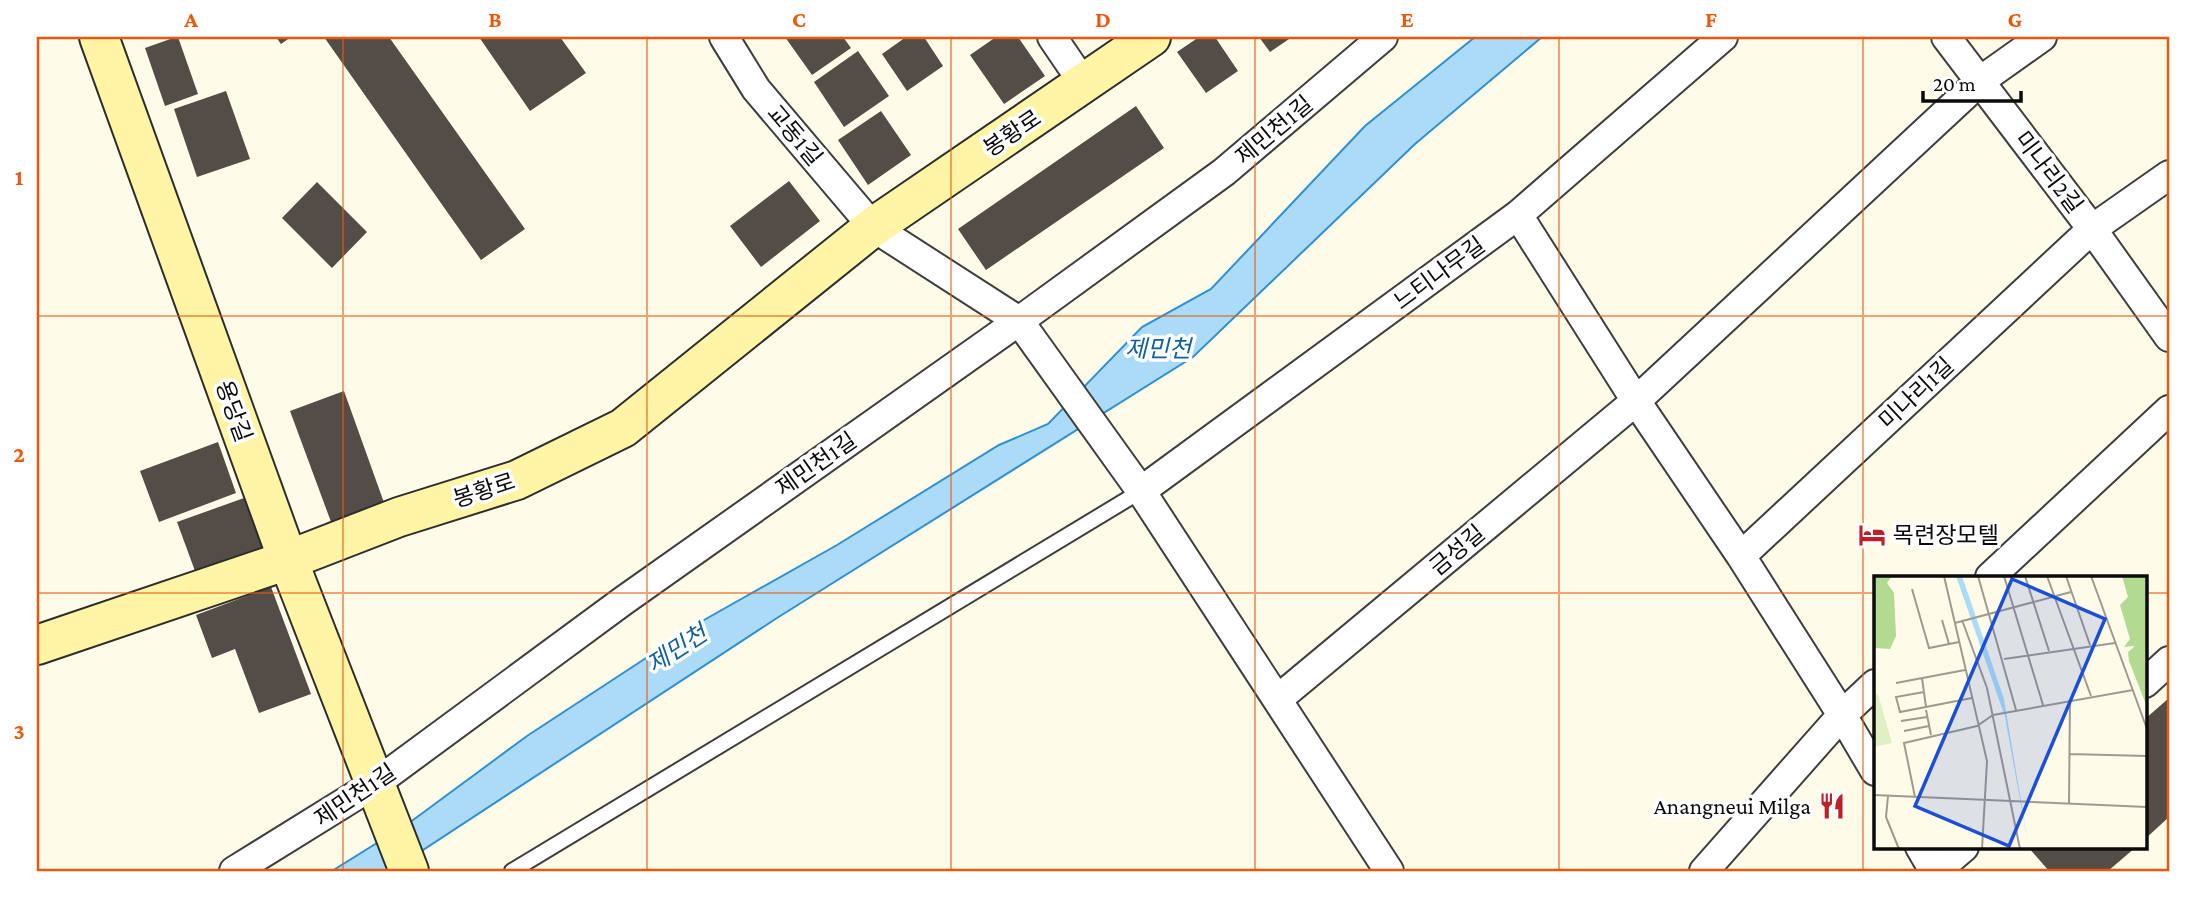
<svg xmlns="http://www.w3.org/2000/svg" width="2206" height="908" font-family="'Crimson Pro','Noto Sans KR',serif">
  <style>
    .water { fill: #acdbf7; stroke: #3190d0; stroke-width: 2 }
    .building { fill: #544c47 }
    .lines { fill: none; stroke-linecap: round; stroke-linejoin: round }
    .lane-casing { stroke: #3e3e3e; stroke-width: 18 }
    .street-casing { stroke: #3e3e3e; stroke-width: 32 }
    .secondary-casing { stroke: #2d2d2d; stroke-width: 42 }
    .lane { stroke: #fff; stroke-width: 14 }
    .street { stroke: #fff; stroke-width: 28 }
    .secondary { stroke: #fff5a4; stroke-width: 38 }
    .grid { fill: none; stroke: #e8590c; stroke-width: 2; stroke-opacity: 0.55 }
    .labels { text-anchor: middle; stroke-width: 7; stroke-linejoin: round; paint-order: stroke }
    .street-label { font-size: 23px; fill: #0b0b0b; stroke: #fff }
    .poi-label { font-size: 23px; fill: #0b0b0b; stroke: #fff; text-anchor: start }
    .water-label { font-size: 24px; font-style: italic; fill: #12619e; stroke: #fff }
    .inset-road { fill: none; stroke: #9d9b90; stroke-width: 2 }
    .view { fill: #1d4ed8; fill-opacity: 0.15; stroke: #1d4ed8; stroke-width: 3.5 }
    .inset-edge { fill: none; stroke: #0b0b0b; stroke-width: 3.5 }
    .neatline { fill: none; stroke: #e8590c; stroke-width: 2.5 }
    .grid-label { font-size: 23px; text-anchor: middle; font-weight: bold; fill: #e8590c }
  </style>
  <rect width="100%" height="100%" fill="#fffbe9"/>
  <!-- water -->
  <path class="water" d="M1475 37H1542L1415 144 1193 357 777 618 391 871H332L409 823 527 736 704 620 837 545 999 445 1048 424 1142 327 1211 289 1365 126Z"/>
  <!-- building -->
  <path class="building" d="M176 37H178L198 94 165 106 145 48Z
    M276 37H291L281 44Z
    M324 37H389L525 229 481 260Z
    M479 37H560L586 73 530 111Z
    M785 37H843L851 48 812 75Z
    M906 37H924L943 66 907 91 882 54Z
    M996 37H1018L1045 76 1004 104 970 55Z
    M1199 37H1215L1238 71 1206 93 1177 52Z
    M1259 37H1292L1270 52Z
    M858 51 889 96 844 127 814 82Z
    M226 91 250 159 197 177 174 109Z
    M1136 106 1164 148 986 270 958 229Z
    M881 111 911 155 868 185 838 140Z
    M789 181 820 221 761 267 730 226Z
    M317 182 367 232 332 268 282 218Z
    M344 391 387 511 334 530 290 411Z
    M218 442 236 493 159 522 140 471Z
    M244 498 262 547 195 571 177 522Z
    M271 587 311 694 259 713 235 649 212 658 196 615Z
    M2169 698V817L2145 839V719Z
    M2028 847H2136L2108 871H2049Z"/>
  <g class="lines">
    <!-- lane casing -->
    <g class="lane-casing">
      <path id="lane" d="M512 871 1141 491"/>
    </g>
    <!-- street casing -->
    <g class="street-casing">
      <path id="street" d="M724 37 756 89 873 227 1019 321 1141 491 1389 871
        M1052 37 1084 84
        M1946 37 2092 229 2169 337
        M1518 215 1636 401 1741 556 1842 715 1875 771
        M1141 491 1518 215 1723 37
        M1741 556 2092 229 2169 175
        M1990 577 2169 410
        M2145 683 2169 661
        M1278 699 1636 401 1980 81 2042 37
        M1920 847 1934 871
        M234 871 376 783 623 601 1019 321 1224 172 1383 37
        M1704 871 1842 715 1875 684
        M1936 871 1964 847"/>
    </g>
    <!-- secondary casing -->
    <g class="secondary-casing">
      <path id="secondary" d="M99 37 288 560 409 871
        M37 645 288 560 399 517 517 480 623 428 873 227 1151 37"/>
    </g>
    <!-- lane -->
    <use href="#lane" class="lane"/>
    <!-- street -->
    <use href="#street" class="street"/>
    <!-- secondary -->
    <use href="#secondary" class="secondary"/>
  </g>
  <!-- grid -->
  <path class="grid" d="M343 37V871M647 37V871M951 37V871M1255 37V871M1559 37V871M1863 37V871M37 316H2169M37 593H1875M2145 593H2169"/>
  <!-- icons -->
  <defs>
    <g id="hotel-bare" transform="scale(2.1)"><path d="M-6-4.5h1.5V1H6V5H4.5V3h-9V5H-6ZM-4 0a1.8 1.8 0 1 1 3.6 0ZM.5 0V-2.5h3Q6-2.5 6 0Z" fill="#bd2027" stroke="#fff" stroke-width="2.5" paint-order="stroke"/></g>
    <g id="restaurant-bare" transform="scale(2.1)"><path d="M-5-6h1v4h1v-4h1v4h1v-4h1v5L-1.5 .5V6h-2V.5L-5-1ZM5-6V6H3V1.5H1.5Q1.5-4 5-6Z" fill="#bd2027" stroke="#fff" stroke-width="2.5" paint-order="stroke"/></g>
  </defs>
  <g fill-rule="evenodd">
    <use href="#hotel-bare" x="1872" y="535"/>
    <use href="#restaurant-bare" x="1832" y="806"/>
  </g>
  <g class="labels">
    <!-- street labels -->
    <g class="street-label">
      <text transform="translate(1274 130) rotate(-40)" y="8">제민천1길</text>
      <text transform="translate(1012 133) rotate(-34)" y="8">봉황로</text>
      <text transform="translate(795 135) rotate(50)" y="8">교동1길</text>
      <text transform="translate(2049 172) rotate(53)" y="8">미나리2길</text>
      <text transform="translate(1439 273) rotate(-36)" y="8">느티나무길</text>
      <text transform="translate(1916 393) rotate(-43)" y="8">미나리1길</text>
      <text transform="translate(234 411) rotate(70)" y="8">용당길</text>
      <text transform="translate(816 464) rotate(-35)" y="8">제민천1길</text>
      <text transform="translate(484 490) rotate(-18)" y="8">봉황로</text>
      <text transform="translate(1457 550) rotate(-40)" y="8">금성길</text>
      <text transform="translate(355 795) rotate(-34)" y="8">제민천1길</text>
    </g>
    <!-- poi labels -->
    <g class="poi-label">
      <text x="1893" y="543">목련장모텔</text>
      <text x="1811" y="814" text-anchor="end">Anangneui Milga</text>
    </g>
    <!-- water labels -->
    <g class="water-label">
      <text x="1158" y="357">제민천</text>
      <text transform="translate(677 649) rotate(-33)" y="8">제민천</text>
    </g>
  </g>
  <!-- overview -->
  <g transform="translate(1874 576)">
    <rect width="273" height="273" fill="#fffbe9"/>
    <path d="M0 0H18L13 7 20 17 22 60 16 73 0 72ZM248 0H273V131L255 85 254 76 261 70 250 71 256 63 246 29 254 21Z" fill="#b2da91"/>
    <path d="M4 118 18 167 0 171V119Z" fill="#e1f0c4"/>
    <path d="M82 0H88L130 123 155 273 131 141Z" fill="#acdbf7"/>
    <path class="inset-road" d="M70 0 113 185 108 273M104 0 142 134M130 0 169 129M151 0 175 75M173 0 217 120M192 0 216 69M217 0 273 153M38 13 55 72 85 66M68 44 75 68M88 44 113 112 146 273M81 47 197 16M130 83 241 67M48 102 52 131M22 107 91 94M50 116 22 121 26 136 98 122M52 134 57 159M27 145 53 141M30 155 55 150M196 178 273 180M0 219 273 231M41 221 30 167 103 150 119 139 259 114M195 227 196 124M12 241 25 273M12 241 14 220"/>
    <path class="view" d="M138 3 231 43 135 270 41 230Z"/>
    <rect width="273" height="273" class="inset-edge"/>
  </g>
  <!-- border -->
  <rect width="2206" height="908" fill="none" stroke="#ffffff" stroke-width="77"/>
  <!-- scale -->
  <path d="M1923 91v10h98v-10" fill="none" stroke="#0b0b0b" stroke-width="3.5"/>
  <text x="1933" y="91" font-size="21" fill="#0b0b0b" stroke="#ffffff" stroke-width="5" paint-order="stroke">20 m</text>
  <rect x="38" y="38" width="2130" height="832" class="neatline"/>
  <g class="grid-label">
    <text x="191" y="27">A</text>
    <text x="495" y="27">B</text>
    <text x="799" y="27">C</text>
    <text x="1103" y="27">D</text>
    <text x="1407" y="27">E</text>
    <text x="1711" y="27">F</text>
    <text x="2015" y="27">G</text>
    <text x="19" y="185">1</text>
    <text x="19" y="462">2</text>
    <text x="19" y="739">3</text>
  </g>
</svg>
